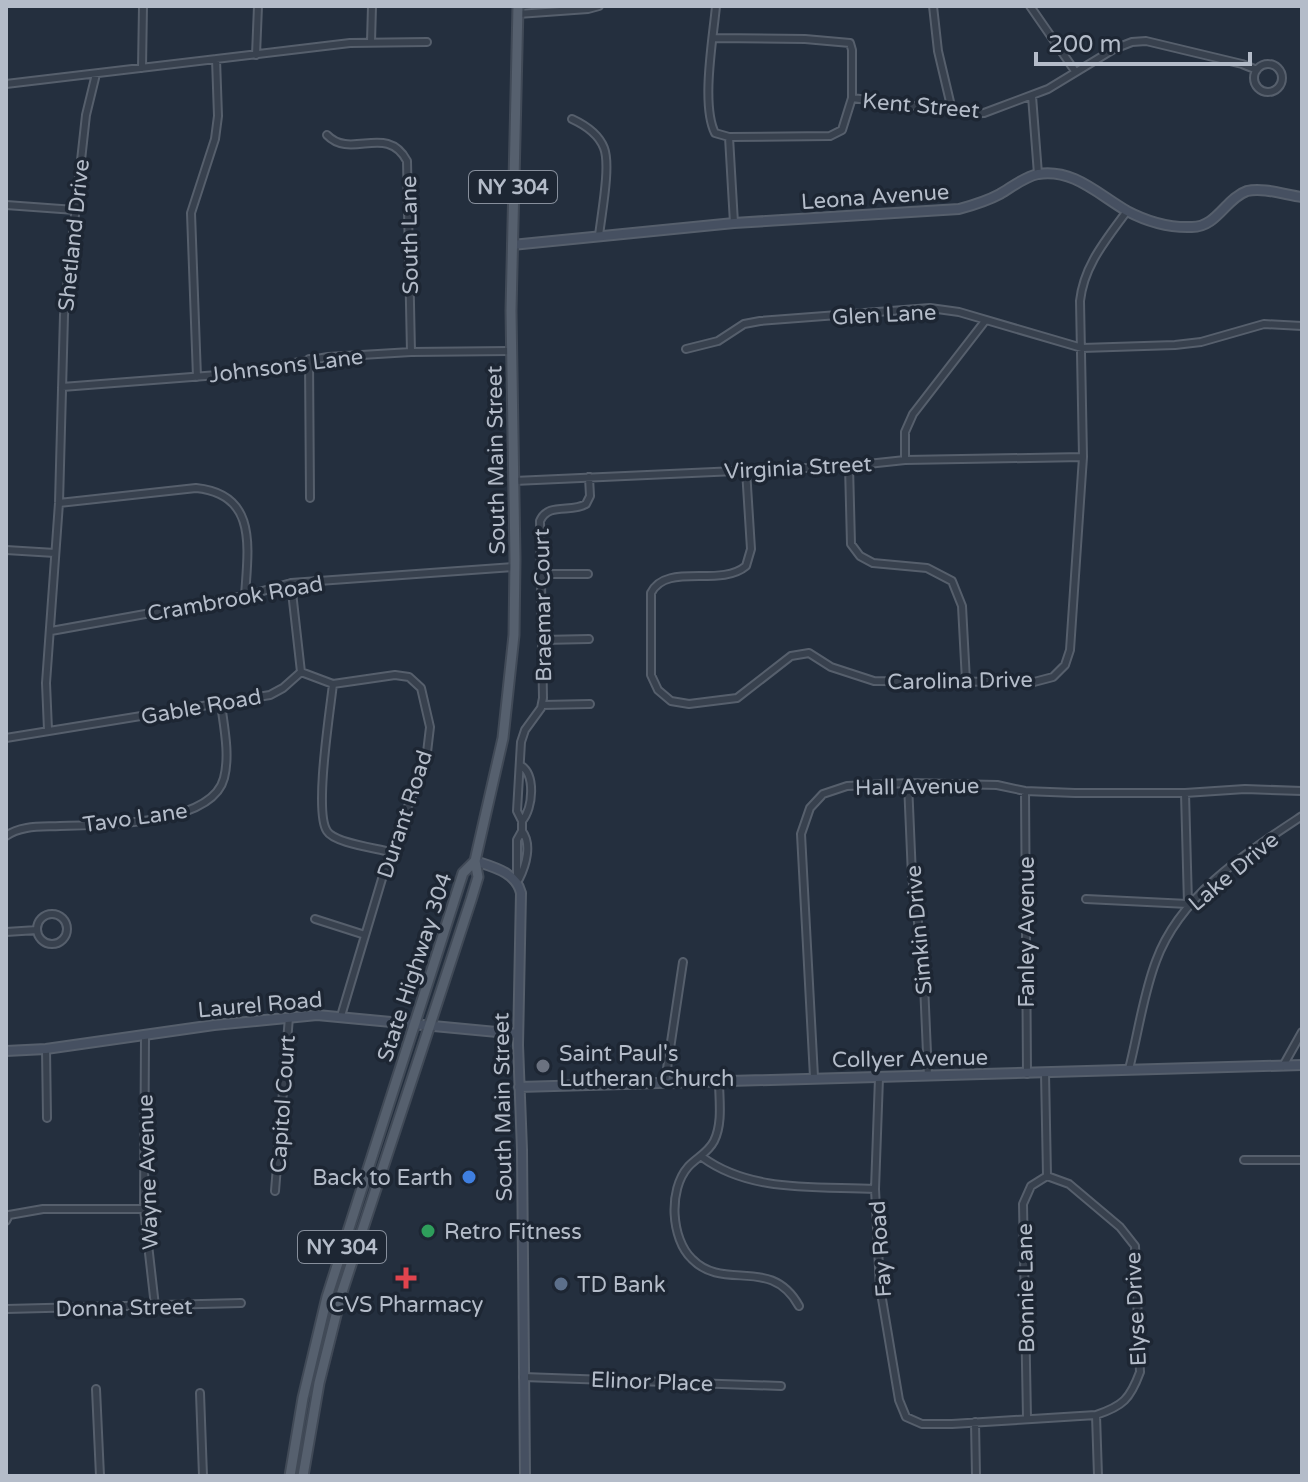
<svg xmlns="http://www.w3.org/2000/svg" width="1308" height="1482" font-family="'Varela Round',sans-serif">
  <style>
    .lines { fill: none; stroke-linecap: round; stroke-linejoin: round }
    .street-casing { stroke: #565f6c; stroke-width: 10 }
    .secondary-casing { stroke: #565f6c; stroke-width: 12 }
    .primary-casing { stroke: #414a57; stroke-width: 13 }
    .street { stroke: #38414e; stroke-width: 6 }
    .secondary { stroke: #465061; stroke-width: 8 }
    .primary { stroke: #56606e; stroke-width: 9 }
    .worship-dot { fill: #6b7280; stroke: #1d2633; stroke-width: 3 }
    .shop-dot { fill: #3f7fe0; stroke: #1d2633; stroke-width: 3 }
    .leisure-dot { fill: #2e9e5b; stroke: #1d2633; stroke-width: 3 }
    .health-dot { fill: #e0444e; stroke: #1d2633; stroke-width: 3 }
    .service-dot { fill: #5c6f8a; stroke: #1d2633; stroke-width: 3 }
    .labels { text-anchor: middle; stroke-width: 7; stroke-linejoin: round; paint-order: stroke }
    .shield { fill: #1d2633; stroke: #878f9c; stroke-width: 2 }
    .shield-label { font-size: 20px; font-weight: bold; fill: #b4bcc9 }
    .street-label { font-size: 22px; fill: #b4bcc9; stroke: #1d2633 }
    .poi-label { font-size: 22px; fill: #b4bcc9; stroke: #1d2633; text-anchor: start }
  </style>
  <rect width="100%" height="100%" fill="#242f3e"/>
  <g class="lines">
    <!-- street casing -->
    <g class="street-casing">
      <path id="street" d="M933 6 938 51 951 106
        M1030 6 1075 71
        M518 14 588 9 599 6
        M713 38 805 39 850 43 852 50V98L842 130 830 136 729 137 715 133C701 105 713 39 716 6
        M371 42 372 6
        M256 55 258 6
        M1254 78a14 14 0 1 1 28 0a14 14 0 1 1-28 0Z
        M142 68 143 6
        M6 84 350 43 427 42
        M1032 96 1038 174
        M852 98 930 108 951 106 968 114 984 113 1048 89 1114 49 1132 42 1146 41 1242 64 1257 70
        M572 119C585 125 599 135 604 148 611 166 601 216 599 236
        M327 135C351 160 387 123 407 161L411 352
        M729 137 734 223
        M6 205 75 210
        M686 349 718 341 744 324 760 321 930 308 959 312 1082 348 1175 345 1201 342 1264 324 1302 326
        M309 359 310 498
        M197 377 191 213 215 139 218 116 216 59
        M62 387 231 374 328 357 411 352 511 351
        M905 460V432L913 414 985 321
        M849 466 851 544 860 556 873 563 927 568 952 581 962 606 966 681
        M746 470 751 549 746 566C720 588 666 562 651 593V675L658 690 671 701 689 704 737 698 791 656 809 653 831 667 874 681 1034 682 1053 677 1065 665 1070 650 1083 457 1080 301C1084 265 1106 240 1127 211
        M514 481 849 466 905 460 1083 457
        M59 503 196 488C258 494 248 548 245 596
        M6 550 55 553
        M541 574H588
        M291 583 301 672
        M51 631 245 596 291 583 515 567
        M542 640 589 639
        M301 672 333 684 395 675 409 677 421 688 430 727 426 761 390 852 341 1016
        M333 684C330 711 314 812 327 831 334 843 376 848 390 852
        M542 705 590 704
        M48 730 46 683 59 503 64 315 86 115 96 74
        M6 738 270 695 283 688 301 672
        M520 765C536 774 533 808 522 821
        M908 783 912 876 923 961 928 1076
        M1025 791 1027 1074
        M6 836C21 825 42 827 60 826 100 825 212 826 224 778 230 755 224 727 221 704
        M519 879C526 865 532 844 522 831
        M517 882V840L522 831V821L517 811 521 742 525 730 541 708 543 698 540 521C548 502 571 513 586 504L590 496 589 477
        M1086 899 1188 904 1185 793
        M37 929a15 15 0 1 1 30 0a15 15 0 1 1-30 0Z
        M315 919 365 935
        M6 932 37 930
        M145 1037 144 1209 155 1306
        M46 1049 47 1118
        M1283 1066 1302 1032
        M1129 1069C1138 1034 1143 995 1156 961 1180 895 1246 853 1302 816
        M1045 1073 1047 1176
        M814 1077 801 834 810 808 823 794 847 786 908 783 997 785 1025 791 1075 793H1185L1245 789 1302 791
        M879 1078 875 1189 880 1287 899 1400 906 1417 922 1424H952L1096 1415C1123 1406 1130 1399 1140 1372L1135 1246 1120 1227 1069 1184 1047 1176
        M719 1080C719 1099 723 1123 714 1141 708 1153 696 1158 688 1167 668 1190 671 1239 692 1259 724 1292 771 1255 799 1306
        M665 1082 683 962
        M702 1157C751 1193 816 1186 875 1189
        M1244 1160H1302
        M275 1191 289 1017
        M6 1221 9 1215 43 1209H144
        M6 1309 241 1303
        M523 1377 781 1386
        M96 1389 100 1476
        M200 1393 203 1476
        M1096 1415 1098 1476
        M1027 1418 1023 1204 1031 1186 1047 1176
        M975 1422 976 1476"/>
    </g>
    <!-- secondary casing -->
    <g class="secondary-casing">
      <path id="secondary" d="M512 245 734 223 959 209C974 205 987 201 1000 194 1012 187 1024 177 1038 174 1073 168 1099 195 1127 211 1146 221 1169 228 1192 227 1217 227 1226 198 1247 191 1263 187 1286 195 1302 197
        M475 861C493 867 516 872 521 893L518 1045 522 1150 525 1476
        M6 1051 46 1049 214 1025 317 1015 518 1034
        M519 1087 1302 1065"/>
    </g>
    <!-- primary casing -->
    <g class="primary-casing">
      <path id="primary" d="M475 861 503 738 514 635 515 559 511 311 518 6
        M290 1476 303 1398 327 1297 463 873 475 861
        M303 1476 319 1383 341 1295 471 900 478 877 475 861"/>
    </g>
    <!-- street -->
    <use href="#street" class="street"/>
    <!-- secondary -->
    <use href="#secondary" class="secondary"/>
    <!-- primary -->
    <use href="#primary" class="primary"/>
  </g>
  <!-- markers -->
  <circle class="worship-dot" cx="543" cy="1066" r="8"/>
  <circle class="shop-dot" cx="469" cy="1177" r="8"/>
  <circle class="leisure-dot" cx="428" cy="1231" r="8"/>
  <path class="health-dot" d="M402 1266h8v8h8v8h-8v8h-8v-8h-8v-8h8z"/>
  <circle class="service-dot" cx="561" cy="1284" r="8"/>
  <g class="labels">
    <!-- shield labels -->
    <g class="shield">
      <rect x="469" y="171" width="88" height="32" rx="6"/>
      <rect x="298" y="1231" width="88" height="32" rx="6"/>
    </g>
    <g class="shield-label">
      <text x="513" y="194">NY 304</text>
      <text x="342" y="1254">NY 304</text>
    </g>
    <!-- street labels -->
    <g class="street-label">
      <text transform="translate(921 105) rotate(5)" y="8">Kent Street</text>
      <text transform="translate(875 196) rotate(-4)" y="8">Leona Avenue</text>
      <text transform="translate(73 235) rotate(-84)" y="8">Shetland Drive</text>
      <text transform="translate(409 235) rotate(-91)" y="8">South Lane</text>
      <text transform="translate(884 314) rotate(-3)" y="8">Glen Lane</text>
      <text transform="translate(286 365) rotate(-7)" y="8">Johnsons Lane</text>
      <text transform="translate(495 460) rotate(-91)" y="8">South Main Street</text>
      <text transform="translate(798 467) rotate(-3)" y="8">Virginia Street</text>
      <text transform="translate(235 598) rotate(-10)" y="8">Crambrook Road</text>
      <text transform="translate(542 605) rotate(-91)" y="8">Braemar Court</text>
      <text transform="translate(960 680) rotate(-1)" y="8">Carolina Drive</text>
      <text transform="translate(201 706) rotate(-10)" y="8">Gable Road</text>
      <text transform="translate(917 786) rotate(-1)" y="8">Hall Avenue</text>
      <text transform="translate(404 814) rotate(-72)" y="8">Durant Road</text>
      <text transform="translate(135 817) rotate(-8)" y="8">Tavo Lane</text>
      <text transform="translate(1233 871) rotate(-40)" y="8">Lake Drive</text>
      <text transform="translate(918 930) rotate(-95)" y="8">Simkin Drive</text>
      <text transform="translate(1026 932) rotate(-90)" y="8">Fanley Avenue</text>
      <text transform="translate(414 967) rotate(-72)" y="8">State Highway 304</text>
      <text transform="translate(260 1004) rotate(-5)" y="8">Laurel Road</text>
      <text transform="translate(910 1058) rotate(-1)" y="8">Collyer Avenue</text>
      <text transform="translate(282 1104) rotate(-86)" y="8">Capitol Court</text>
      <text transform="translate(502 1107) rotate(-91)" y="8">South Main Street</text>
      <text transform="translate(147 1172) rotate(-92)" y="8">Wayne Avenue</text>
      <text transform="translate(880 1249) rotate(-94)" y="8">Fay Road</text>
      <text transform="translate(1025 1288) rotate(-91)" y="8">Bonnie Lane</text>
      <text transform="translate(124 1307) rotate(-1)" y="8">Donna Street</text>
      <text transform="translate(1135 1309) rotate(-93)" y="8">Elyse Drive</text>
      <text transform="translate(652 1381) rotate(2)" y="8">Elinor Place</text>
    </g>
    <!-- poi labels -->
    <g class="poi-label">
      <text x="559" y="1061">Saint Paul's<tspan x="559" dy="25">Lutheran Church</tspan></text>
      <text x="453" y="1185" text-anchor="end">Back to Earth</text>
      <text x="444" y="1239">Retro Fitness</text>
      <text x="577" y="1292">TD Bank</text>
      <text x="406" y="1312" text-anchor="middle">CVS Pharmacy</text>
    </g>
  </g>
  <!-- border -->
  <rect width="1308" height="1482" fill="none" stroke="#b4bcc9" stroke-width="16"/>
  <!-- scale -->
  <path d="M1036 52v12h214v-12" fill="none" stroke="#b4bcc9" stroke-width="4"/>
  <text x="1048" y="52" font-size="24" fill="#b4bcc9" stroke="#1d2633" stroke-width="6" paint-order="stroke">200 m</text>
</svg>
